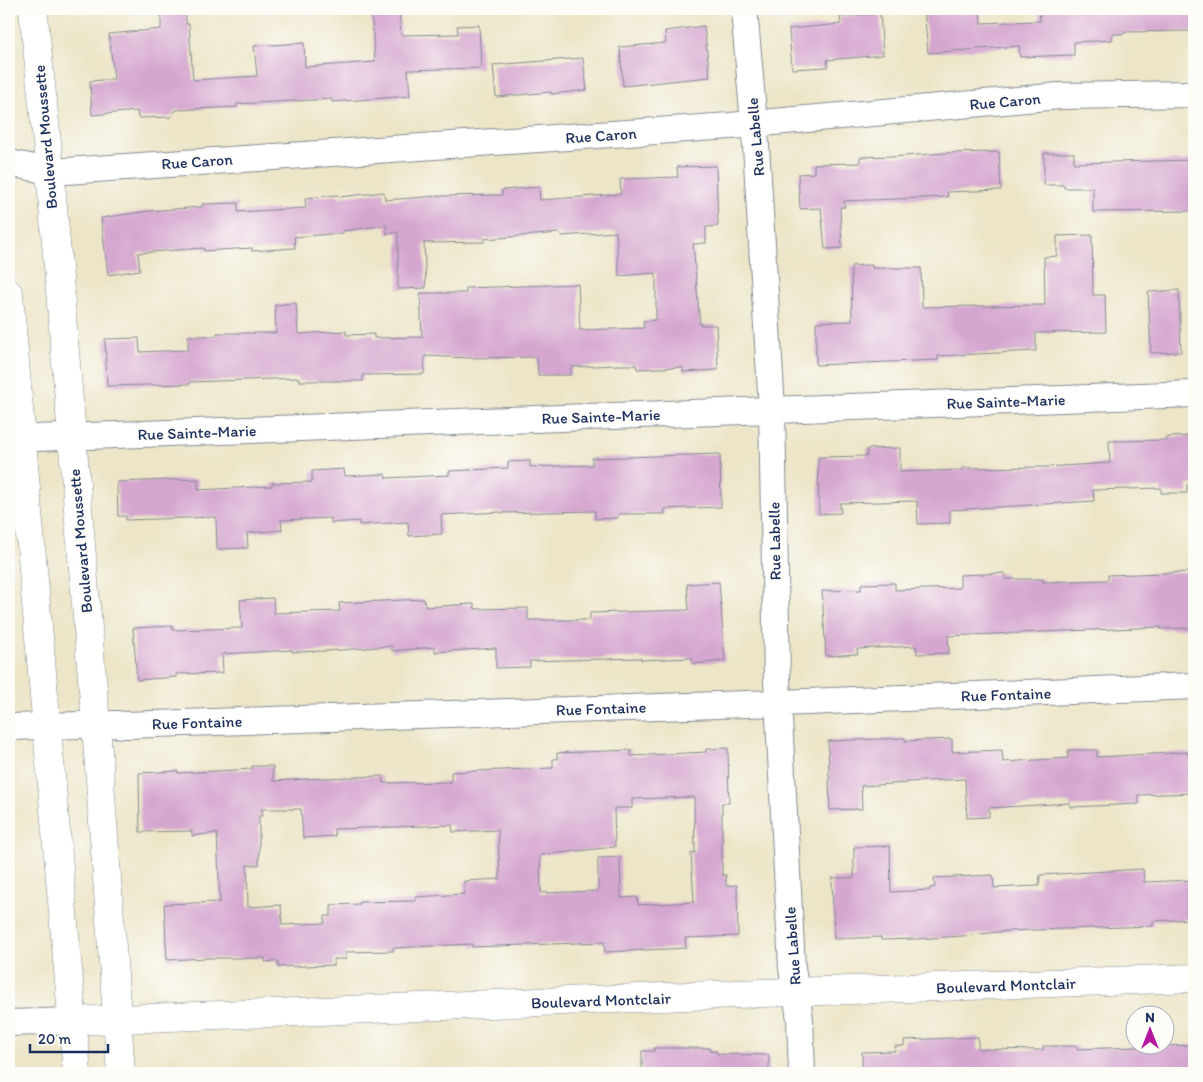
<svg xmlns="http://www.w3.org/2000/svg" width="1203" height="1082" font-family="Itim,sans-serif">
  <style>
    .building { fill: #d5a7d0; fill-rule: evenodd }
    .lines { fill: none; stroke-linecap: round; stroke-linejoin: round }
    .minor-casing { stroke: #848a92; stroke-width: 28 }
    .tertiary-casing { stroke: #848a92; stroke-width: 29 }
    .minor { stroke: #fff; stroke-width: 26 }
    .tertiary { stroke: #fff; stroke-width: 28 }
    .labels { text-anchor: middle; stroke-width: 4; stroke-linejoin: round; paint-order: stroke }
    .street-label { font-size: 16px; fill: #1b2f5e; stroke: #fdfcf7 }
  </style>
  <rect width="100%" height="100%" fill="#fdfcf7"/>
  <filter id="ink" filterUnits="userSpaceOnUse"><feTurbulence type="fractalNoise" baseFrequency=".02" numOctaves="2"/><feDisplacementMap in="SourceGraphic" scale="10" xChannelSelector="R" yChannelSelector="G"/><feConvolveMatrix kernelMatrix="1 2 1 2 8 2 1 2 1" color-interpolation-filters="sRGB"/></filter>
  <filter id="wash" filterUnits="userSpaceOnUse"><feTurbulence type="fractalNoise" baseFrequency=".0096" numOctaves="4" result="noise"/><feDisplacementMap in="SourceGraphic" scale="20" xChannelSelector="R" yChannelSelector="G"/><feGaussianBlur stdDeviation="1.12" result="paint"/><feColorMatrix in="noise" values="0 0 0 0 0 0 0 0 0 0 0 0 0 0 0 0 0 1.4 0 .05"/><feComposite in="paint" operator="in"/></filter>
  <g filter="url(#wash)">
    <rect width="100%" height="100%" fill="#ece5c7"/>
    <g id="blocks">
      <!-- building -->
      <path class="building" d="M161 9H186V24H189L193 80 257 76 254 46 304 43 305 67 375 62 371 12 399 9 401 35 458 34 457 26 479 25 481 68 408 70 410 96 332 102V99L237 104V107L176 110 171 117 138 118 137 111 92 115 90 81 114 79 109 34 161 29Z
        M924 9H980L981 23 1040 21 1039 9H1194V31L1124 32V34H1112V40L1074 42V55L1020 57 1019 46 928 53Z
        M880 13 883 55 827 60 828 67 792 69 789 29 841 24 840 17Z
        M704 26 710 77 623 86 620 47 666 43 665 31Z
        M583 58 587 90 551 94V92L496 97 493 65Z
        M999 152 1001 190 947 192 948 197 844 201 845 207H840L842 248 825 249 821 208 800 209 798 174 814 173V164L860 163V157L892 156V157L944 153Z
        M1044 153H1074V163L1194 160V211L1093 212V188H1064V185H1044Z
        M716 166 718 226 706 227V243L693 244 700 325H716L718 370 683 372V367L637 369 636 365H618L571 367V375H538L537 357 470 358 425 356 424 374 363 375V381H299V378L190 382V384L107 386 105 339 139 338 140 352 188 350V336H217V333H276L275 305 296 303 298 334 346 331V335L374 334V338L422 337 420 293H466V288L578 284 580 330 644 328 643 321 656 320V273L619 276 616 232 561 236 560 233 484 239V242L424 243 426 288 398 289V232L387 234 386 225 343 231V233L294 237 295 248 252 251V248L204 251V248L138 253 140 270 108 275 101 218 148 211 202 207V204L238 203V212L306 208 305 198 338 195 339 197 384 192 385 200 439 196 502 195V190L539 187 540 200 621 194 620 179 678 177 677 167Z
        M1092 235 1093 295H1105L1106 332 1036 333V351L938 356V360L816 365V322L852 321 851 266 872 265V268H921L922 307 1045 305 1044 257 1057 256V236Z
        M1179 290 1181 352 1151 353 1148 292Z
        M1192 436 1193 485H1187V493H1161V488L1093 490 1094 501 950 510V523L918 524 917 501 840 503 841 513 819 514 818 457 867 456V449L900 448V472L963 470 962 468 1045 467 1110 463 1109 441 1167 440V437Z
        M720 454 721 507 664 509 665 514H618V518L595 519V511L501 513V512L441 515 442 534 409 536 408 522 359 525V521L331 523V518L281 520 282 530 247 533 248 548 217 549 216 517 126 520V516H118L117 482 198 479V490L272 486V483L312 482V471L344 469 345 476 385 474 386 478 449 475V471L508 468V462L530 461V467L592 465V458Z
        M1190 572 1192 628 1161 629V627L948 636 949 653 917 654 916 646 857 649 858 654 826 656 822 591 861 590V584L895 583V590L960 588V575L1005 573V579H1043V582L1108 580V575Z
        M719 582 725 661 693 664 692 658 641 660V658L530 661V667L496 668V648L435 652V647L392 651V646L327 651 292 652V650L222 654 223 673 176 674V677L137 680 133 628 172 626 173 630 242 628 240 600 273 598 274 613 340 611 339 603 424 599 425 607 474 604 475 609 528 608V620H590V613L689 610 687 584Z
        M905 738V741L952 739V752L1002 750 1003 762 1068 758V750H1097V757L1187 752V754H1194V793L1138 795 1139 804 1070 807V803L989 808V817L967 818 965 779 907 782V783L861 786 862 809 830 810 828 741Z
        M728 748 729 803H722V875H726V886L737 885 738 936 685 938 686 948 605 952 604 942 472 947V944L393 948V951L346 952V959H334V965L278 967V961L265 962V958H207L167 960 164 904 220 902 217 833 192 836V831L140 832 139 773 178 771V773L252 769V766H273V781L325 778 382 776 383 783 451 782V772L553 768V759H557V753L631 750V756L706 752V749ZM694 797 695 853H691L694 902 638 905 637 897 621 898 620 857 598 858V891L541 893 540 855 615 847 614 808H632V799ZM262 809H301L303 838 335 836 334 829 452 825 453 832 498 830 500 879 464 881V894L416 897V901L360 902V904L331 905V916H325V923L282 925 281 905 248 907 247 865H259V816H262Z
        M890 846 891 892 930 890V888L935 887 934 878 993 875 994 888 1039 886 1040 875 1143 869 1144 882 1194 880V919L1153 921V926L1007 931 963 936 915 939 881 940V937L834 939 832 878H854V847Z
        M978 1037V1049L1043 1050V1046H1077V1049L1194 1045V1073H862V1052L895 1051V1046H904V1040Z
        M654 1048H710V1051H717V1054L769 1055V1073H642V1051H654Z"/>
    </g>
  </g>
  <g filter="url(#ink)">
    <use href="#blocks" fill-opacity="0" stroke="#848a92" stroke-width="1"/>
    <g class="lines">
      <!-- minor casing -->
      <g class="minor-casing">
        <path id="minor" d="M744 9 756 146 772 409 777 679 792 968 800 1019 802 1073
          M9 163 50 171H66L730 126 1059 96 1194 94
          M9 439 1194 394
          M9 727 116 724 125 725 807 702 1194 686
          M9 1023 73 1021"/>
      </g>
      <!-- tertiary casing -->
      <g class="tertiary-casing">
        <path id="tertiary" d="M33 9 50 171 96 725 121 1073
          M9 294 77 1073
          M73 1021 763 993 1194 978"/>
      </g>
      <!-- minor -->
      <use href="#minor" class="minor"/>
      <!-- tertiary -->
      <use href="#tertiary" class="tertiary"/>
    </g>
  </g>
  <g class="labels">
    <!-- street labels -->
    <g class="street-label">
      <text transform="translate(1005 101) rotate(-5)" y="6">Rue Caron</text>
      <text transform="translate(601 135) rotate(-4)" y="6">Rue Caron</text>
      <text transform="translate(45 137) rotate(-95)" y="6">Boulevard Moussette</text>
      <text transform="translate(755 137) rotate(-95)" y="6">Rue Labelle</text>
      <text transform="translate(197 161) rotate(-4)" y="6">Rue Caron</text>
      <text transform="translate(1006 401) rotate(-2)" y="6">Rue Sainte-Marie</text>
      <text transform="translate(601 416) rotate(-2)" y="6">Rue Sainte-Marie</text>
      <text transform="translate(197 432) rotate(-2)" y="6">Rue Sainte-Marie</text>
      <text transform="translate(80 541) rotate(-95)" y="6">Boulevard Moussette</text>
      <text transform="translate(774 541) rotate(-91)" y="6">Rue Labelle</text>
      <text transform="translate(1006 694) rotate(-2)" y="6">Rue Fontaine</text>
      <text transform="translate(601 708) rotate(-2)" y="6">Rue Fontaine</text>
      <text transform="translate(197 722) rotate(-2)" y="6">Rue Fontaine</text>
      <text transform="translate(792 946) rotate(-94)" y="6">Rue Labelle</text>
      <text transform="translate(1006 985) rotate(-2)" y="6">Boulevard Montclair</text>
      <text transform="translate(601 1000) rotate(-2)" y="6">Boulevard Montclair</text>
    </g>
  </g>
  <!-- margin -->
  <rect width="1203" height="1082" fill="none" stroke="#fdfcf7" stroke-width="30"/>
  <!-- north arrow -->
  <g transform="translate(1150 1030)"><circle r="24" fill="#fdfcf7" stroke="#a3aaba"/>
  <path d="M0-4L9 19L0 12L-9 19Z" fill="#b5179e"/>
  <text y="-8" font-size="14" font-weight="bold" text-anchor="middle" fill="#1b2f5e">N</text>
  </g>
  <!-- scale -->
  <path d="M30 1044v8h78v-8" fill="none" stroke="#1b2f5e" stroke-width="2.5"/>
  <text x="38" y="1044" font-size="15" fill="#1b2f5e" stroke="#fdfcf7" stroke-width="4" paint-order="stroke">20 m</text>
</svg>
